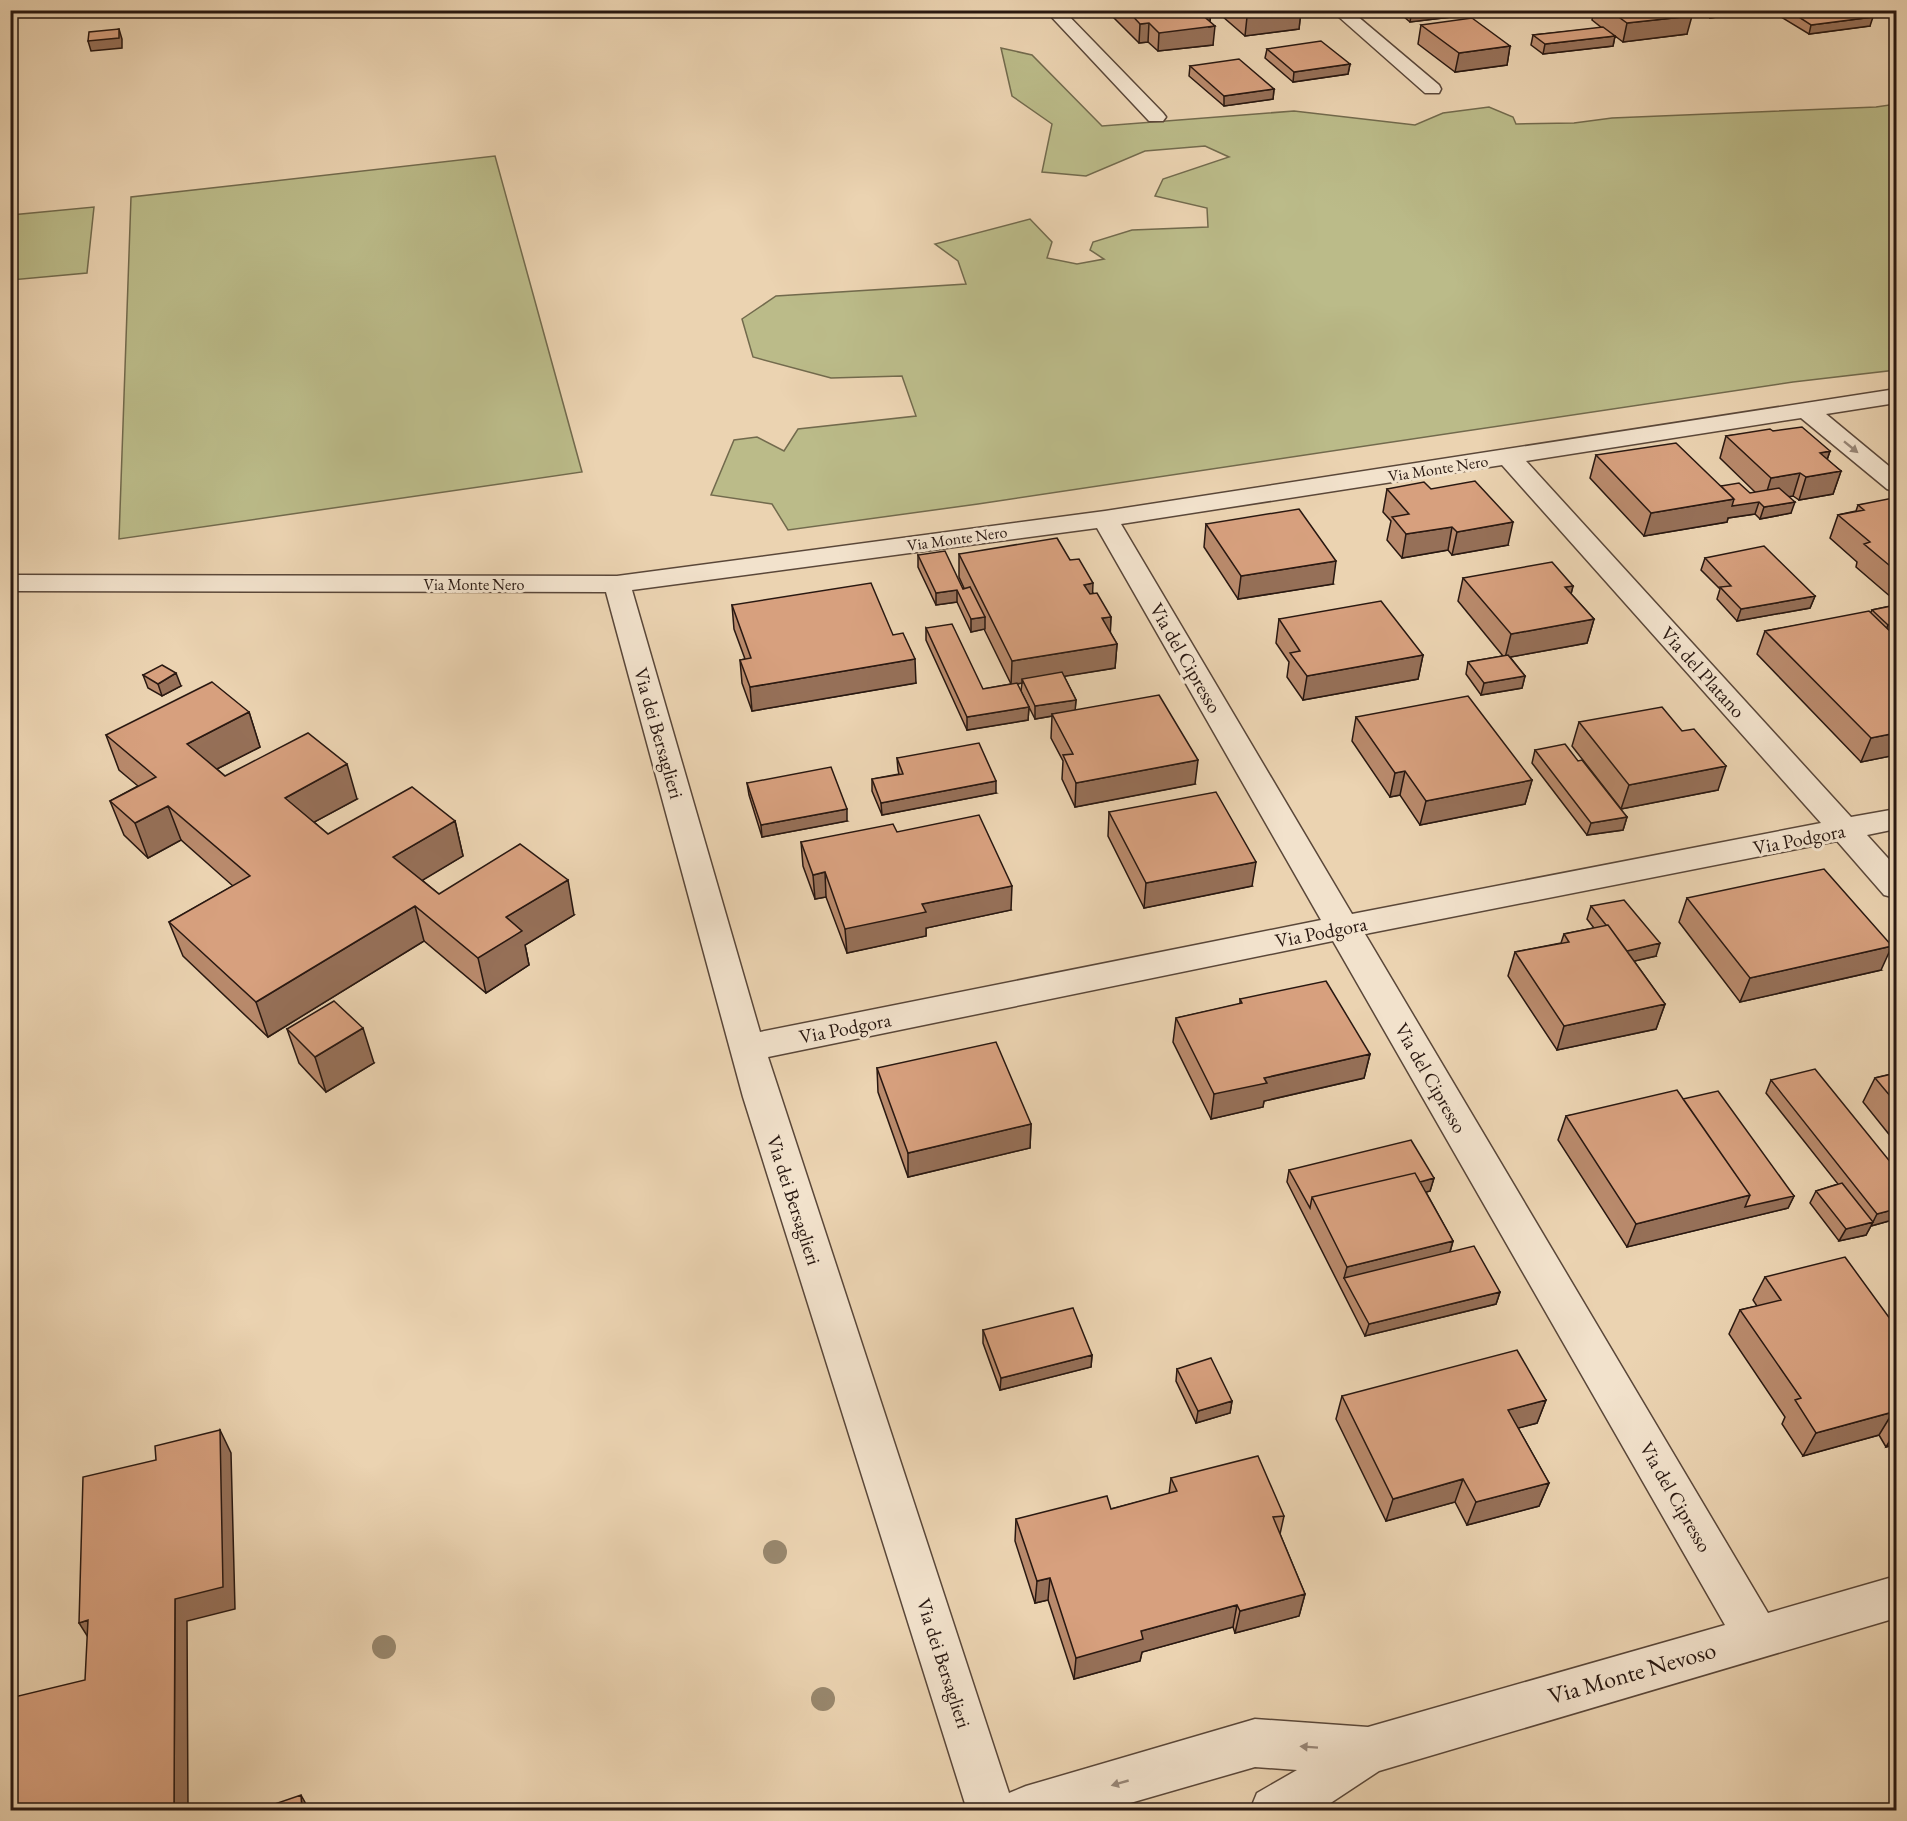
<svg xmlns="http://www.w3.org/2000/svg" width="1907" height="1821" font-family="'EB Garamond',serif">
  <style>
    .green { fill: #bbbb89; stroke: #726a4d; stroke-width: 1.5 }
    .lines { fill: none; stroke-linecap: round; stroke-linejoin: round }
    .minor-casing { stroke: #5a4739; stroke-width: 3 }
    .minor { fill: #f2e2cc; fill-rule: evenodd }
    .tree { fill: #98876d }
    .wall { fill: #b98a6c; stroke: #291811; stroke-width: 1.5 }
    .shaded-wall { fill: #967058; stroke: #291811; stroke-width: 1.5 }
    .building { fill: #d7a07e; stroke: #291811; stroke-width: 1.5 }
    .oneway { fill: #988778 }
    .labels { text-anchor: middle; stroke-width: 6; stroke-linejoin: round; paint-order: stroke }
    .far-street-label { font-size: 16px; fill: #291811; stroke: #f2e2cc }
    .street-label { font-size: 20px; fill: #291811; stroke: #f2e2cc }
    .near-street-label { font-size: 24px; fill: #291811; stroke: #f2e2cc }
  </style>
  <rect width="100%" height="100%" fill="#ebd3b1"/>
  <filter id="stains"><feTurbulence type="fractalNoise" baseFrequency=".00333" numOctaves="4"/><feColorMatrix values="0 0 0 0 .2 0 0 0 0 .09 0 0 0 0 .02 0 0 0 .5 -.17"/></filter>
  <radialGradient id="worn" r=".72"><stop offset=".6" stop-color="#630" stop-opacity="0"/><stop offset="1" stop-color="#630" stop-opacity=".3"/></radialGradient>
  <!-- green -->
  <path class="green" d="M1001 48 1032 55 1102 126 1294 111 1415 125 1443 113 1489 107 1513 117 1516 124 1574 123 1612 118 1876 107 1896 104V370L1793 382 978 504 788 530 772 504 711 495 734 440 757 437 784 451 798 429 916 416 902 376 831 378 753 357 742 319 776 296 966 284 958 261 935 244 1030 219 1052 242 1047 258 1077 264 1104 259 1090 250 1093 242 1132 230 1208 227 1207 208 1155 196 1163 179 1229 157 1205 146 1145 151 1086 176 1042 172 1052 124 1012 96Z
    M495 156 582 472 119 539 131 197Z
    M94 207 87 273 11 280V215Z"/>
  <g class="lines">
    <!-- minor casing -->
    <g class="minor-casing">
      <path id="minor" d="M1045 10H1063L1163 113 1166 117 1163 121H1149Z
        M1331 10H1350L1439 85 1441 89 1439 93H1425Z
        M1896 389V403L1826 414 1896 472V492L1887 489 1801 418 1526 461 1851 817 1896 809V829L1867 835 1896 867V898L1884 895 1837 841 1365 934 1768 1613 1896 1576V1618L1379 1771 1320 1810H1250L1257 1793 1297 1770 1255 1767 1106 1810H967L743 1097 606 592 10 591V575L617 576 1105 511ZM1502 465 1821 823 1352 914 1121 524ZM1097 528 1321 920 760 1032 632 590ZM1333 941 1725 1625 1368 1727 1255 1719 1026 1786 1009 1793 768 1057Z"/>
    </g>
    <!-- minor -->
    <use href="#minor" class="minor"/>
  </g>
  <!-- trees -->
  <g class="tree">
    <circle cx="775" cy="1552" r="12"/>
    <circle cx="384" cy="1647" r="12"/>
    <circle cx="823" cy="1699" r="12"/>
  </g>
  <!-- wall -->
  <path class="wall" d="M1113 10H1209L1211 12 1210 22 1213 45 1158 51 1148 42 1139 43 1112 16Z
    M1215 10H1301L1299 29 1245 36Z
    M1396 10H1494L1493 12 1410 22Z
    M1594 10H1684L1687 34 1623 42 1615 36 1613 46 1543 54 1531 45 1533 35 1602 28 1592 20Z
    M1699 10H1751L1750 12 1710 18Z
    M1777 10H1862L1870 26 1809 34 1776 14Z
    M1421 25 1510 46 1507 65 1455 72 1418 44Z
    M1267 49 1350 64 1348 74 1293 82 1265 58Z
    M1190 66 1274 89 1273 99 1224 106 1189 76Z
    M1773 431 1830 451 1827 460 1841 471 1833 494 1799 500 1793 496H1789L1791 513 1760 519 1755 514 1728 518 1727 522 1644 536 1590 478 1596 455 1750 493 1755 492 1720 458 1726 436Z
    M1387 489H1431L1508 545 1452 555 1448 550 1402 558 1387 540 1391 521 1383 512Z
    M1896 501V597L1892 598 1856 567 1857 562 1830 538 1838 515 1856 511 1858 505Z
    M1206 524 1333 584 1238 599 1204 547Z
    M959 554 1070 560 1093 593 1111 617 1110 632 1117 644 1115 668 1064 676 1076 700 1075 710 1195 784 1075 807 1062 779 1063 761 1051 738 1052 716 1035 719 1021 691 1022 683 1017 684 1029 707 1028 720 967 730 926 640V628L983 689 1011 684 984 629 971 632 957 602 936 605 918 567V555L963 589 964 588 959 577Z
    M1705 558 1815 596 1810 608 1737 621 1717 599 1720 589 1701 570Z
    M1463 578 1573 586 1571 594 1594 619 1587 643 1510 657 1525 676 1522 688 1481 695 1466 674 1468 662 1503 656 1458 601Z
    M732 605 893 635 916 683 752 711 742 683 740 660 745 659 734 629Z
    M1896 605 1894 634 1896 637V755L1861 762 1757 654 1765 631 1871 612 1872 610Z
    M1279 619 1423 655 1418 679 1303 700 1287 677 1289 662 1276 643Z
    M143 675 181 686 162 696 148 688Z
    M249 712 260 747 217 769 225 776 357 799 314 822 328 834 455 821 463 856 422 880 439 894 574 915 525 945 529 965 486 993 424 941 268 1037 183 956 169 922 233 886 181 840 148 858 124 835 110 801 138 786 119 770 106 735Z
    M1356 717 1532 780 1525 804 1420 825 1400 795 1390 797 1352 741Z
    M1579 722 1682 731 1718 790 1621 809 1572 746Z
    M1535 750 1578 761 1627 817 1623 830 1587 835 1532 763Z
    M897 758 996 793 882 815 872 791V779L899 774 898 770Z
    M747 783 847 821 762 837 749 795Z
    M1109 812 1252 886 1144 908 1108 836Z
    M897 832 1011 910 926 928V936L847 953 826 897 815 899 803 866 801 842Z
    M1687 898 1881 970 1740 1002 1679 922Z
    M1591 906 1656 956 1634 961 1665 1004 1656 1029 1557 1050 1508 976 1515 952 1561 943 1564 934 1594 928 1587 919Z
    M1240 999 1370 1054 1364 1078 1264 1101 1263 1107 1211 1119 1173 1042 1176 1018 1240 1004Z
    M287 1029 374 1063 326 1092 299 1063Z
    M877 1068 1031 1124 1030 1148 908 1177 878 1092Z
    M1896 1073V1143L1863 1102 1875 1078Z
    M1771 1080 1896 1219 1871 1226 1866 1235 1839 1241 1810 1203 1816 1191 1838 1184 1766 1093Z
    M1683 1099 1794 1196 1788 1208 1627 1247 1558 1140 1566 1116Z
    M1289 1170 1434 1178 1430 1191 1426 1192 1453 1241 1450 1252 1500 1292 1496 1304 1365 1336 1287 1182Z
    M1765 1277 1896 1327V1444L1886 1447 1879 1435 1803 1456 1782 1424 1785 1417 1729 1334 1740 1310 1757 1306 1753 1300Z
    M983 1330 1092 1355 1091 1367 1000 1390 983 1343Z
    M1177 1369 1232 1401 1230 1413 1196 1423 1176 1381Z
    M1342 1396 1546 1400 1537 1423 1518 1428 1549 1483 1539 1506 1467 1525 1455 1502 1386 1521 1336 1419Z
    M1171 1478 1284 1516 1280 1534 1305 1594 1299 1616 1235 1633 1233 1627 1142 1652 1140 1661 1074 1679 1048 1600 1035 1603 1015 1541 1016 1519 1111 1509 1169 1494Z"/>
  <!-- shaded-wall -->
  <path class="shaded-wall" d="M1412 10H1494L1493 12 1410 22Z
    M1712 10H1751L1750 12 1710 18Z
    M1301 11 1299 29 1245 36 1247 17Z
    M1211 12 1209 27 1215 26 1213 45 1158 51 1159 33 1200 13Z
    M1692 16 1687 34 1623 42 1627 23Z
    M1873 17 1870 26 1809 34 1811 25Z
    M1149 23 1148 42 1139 43 1140 24Z
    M119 29 122 39V48L91 51 88 41Z
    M1615 36 1613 46 1543 54 1545 44Z
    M1510 46 1507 65 1455 72 1459 53Z
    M1350 64 1348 74 1293 82 1294 72Z
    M1274 89 1273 99 1224 106V96Z
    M1830 451 1822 474 1820 453Z
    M1841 471 1833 494 1799 500 1806 477Z
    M1800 473 1793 496 1764 501 1771 478Z
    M1734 499 1759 502 1755 514 1728 518 1727 522 1644 536 1651 513Z
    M1795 502 1791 513 1760 519 1764 507Z
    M1513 522 1508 545 1452 555 1457 532Z
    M1452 527 1448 550 1402 558 1406 534Z
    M1336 561 1333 584 1238 599 1241 576Z
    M1093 583 1092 607 1084 585Z
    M1573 586 1567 609 1565 587Z
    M1896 587V597L1892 598Z
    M957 590V602L936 605V593Z
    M1815 596 1810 608 1737 621 1741 609Z
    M985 617V629L971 632V619Z
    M1111 617 1110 641 1102 618Z
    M1594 619 1587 643 1505 658 1511 634Z
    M1896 623V634L1883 637 1888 625Z
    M1117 644 1115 668 1024 683 1022 679V683L1011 685 1012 661Z
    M1423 655 1418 679 1303 700 1307 676Z
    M915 659 916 683 752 711 750 687Z
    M176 673 181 686 162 696 158 684Z
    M1525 676 1522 688 1481 695 1484 683Z
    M1076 700 1075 712 1052 714V716L1035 719V706Z
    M1029 707 1028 720 967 730V717Z
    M249 712 260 747 199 778 187 744Z
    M1896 733V755L1861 762 1871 738Z
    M1198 760 1195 784 1075 807 1076 783Z
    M347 764 357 799 296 832 285 798Z
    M1726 766 1718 790 1621 809 1629 785Z
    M1405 771 1400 795 1390 797 1395 773Z
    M1532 780 1525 804 1420 825 1426 801Z
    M996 781V793L882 815 881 803Z
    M168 806 181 840 148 858 135 823Z
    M847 809V821L762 837 761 825Z
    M1627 817 1623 830 1587 835 1591 823Z
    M455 821 463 856 403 892 393 857Z
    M1256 862 1252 886 1144 908 1146 883Z
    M825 872 826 897 815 899 813 875Z
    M568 880 574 915 525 945 529 965 486 993 478 958 506 917Z
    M1012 886 1011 910 926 928V936L847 953 845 929 922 904Z
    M415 906 424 941 268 1037 256 1002Z
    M1660 943 1656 956 1622 964 1627 951Z
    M1892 946 1881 970 1740 1002 1750 978Z
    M1665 1004 1656 1029 1557 1050 1564 1026Z
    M363 1028 374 1063 326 1092 315 1057Z
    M1370 1054 1364 1078 1264 1101 1263 1107 1211 1119 1214 1094 1264 1078Z
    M1031 1124 1030 1148 908 1177V1153Z
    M1434 1178 1430 1191 1408 1197 1317 1207Z
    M1750 1195 1794 1196 1788 1208 1627 1247 1636 1224Z
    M1896 1209V1219L1871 1226 1877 1214Z
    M1873 1222 1866 1235 1839 1241 1846 1229Z
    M1453 1241 1446 1265 1344 1278 1347 1267Z
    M1500 1292 1496 1304 1365 1336 1369 1324Z
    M1092 1355 1091 1367 1000 1390 1001 1378Z
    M1546 1400 1537 1423 1500 1433 1508 1410Z
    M1232 1401 1230 1413 1196 1423 1198 1411Z
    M1893 1412 1879 1435 1803 1456 1816 1433Z
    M220 1430 231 1453 235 1609 187 1621 188 1810H174L175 1599Z
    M1896 1430V1444L1886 1447Z
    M1463 1479 1455 1502 1386 1521 1393 1499Z
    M1549 1483 1539 1506 1467 1525 1476 1502Z
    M1050 1578 1048 1600 1035 1603 1037 1581Z
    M1305 1594 1299 1616 1235 1633 1240 1611Z
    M1237 1605 1233 1627 1142 1652 1140 1661 1074 1679 1076 1658 1141 1631Z
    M88 1620 93 1645 79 1623Z
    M301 1795 307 1806V1810H302Z"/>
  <!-- building -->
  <path class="building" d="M1127 10H1209L1211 12 1200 13 1215 26 1159 33 1149 23 1140 24Z
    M1239 10H1301V11L1247 17Z
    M1609 10H1684L1692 16 1627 23Z
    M1788 10H1862L1873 17 1811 25Z
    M1472 18 1510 46 1459 53 1421 25Z
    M1603 27 1615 36 1545 44 1533 35Z
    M119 29V38L88 41 89 32Z
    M1321 41 1350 64 1294 72 1267 49Z
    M1239 59 1274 89 1224 96 1190 66Z
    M1802 427 1830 451 1820 453 1841 471 1806 477 1800 473 1771 478 1726 436 1770 429 1773 431Z
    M1676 443 1734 499 1651 513 1596 455Z
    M1475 481 1513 522 1457 532 1452 527 1406 534 1392 517 1409 514 1387 489 1424 482 1431 489Z
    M1739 483 1750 493 1779 488 1795 502 1764 507 1759 502 1732 506 1734 499 1721 486Z
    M1893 498 1896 501V571L1864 544 1870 542 1838 515 1864 510 1858 505Z
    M1299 509 1336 561 1241 576 1206 524Z
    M1057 538 1070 560 1079 559 1093 583 1084 585 1090 594 1097 593 1111 617 1102 618 1117 644 1012 661 959 554Z
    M1764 546 1815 596 1741 609 1720 587 1731 586 1705 558Z
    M945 551 963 589 970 587 985 617 971 619 957 590 936 593 918 555Z
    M1552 562 1573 586 1565 587 1594 619 1511 634 1463 578Z
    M871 583 893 635 903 633 915 659 750 687 740 660 751 658 732 605Z
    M1381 601 1423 655 1307 676 1290 653 1300 651 1279 619Z
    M1896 605V623L1888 625 1872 610Z
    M1869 611 1896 637V733L1871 738 1765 631Z
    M952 624 983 689 1017 683 1029 707 967 717 926 628Z
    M1508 655 1525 676 1484 683 1468 662Z
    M162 665 176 673 158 684 143 675Z
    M1062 672 1076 700 1035 706 1022 679Z
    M212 682 249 712 187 744 225 776 308 733 347 764 285 798 328 834 412 787 455 821 393 857 439 894 520 844 568 880 506 917 522 931 478 958 415 906 256 1002 169 922 250 876 168 806 135 823 110 801 156 777 106 735Z
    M1159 695 1198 760 1076 783 1063 755 1073 754 1052 714Z
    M1468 696 1532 780 1426 801 1405 771 1395 773 1356 717Z
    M1662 707 1682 731 1694 729 1726 766 1629 785 1579 722Z
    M979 743 996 781 881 803 872 779 903 774 897 758Z
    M1565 744 1578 761 1582 760 1627 817 1591 823 1535 750Z
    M831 767 847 809 761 825 747 783Z
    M1216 792 1256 862 1146 883 1109 812Z
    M979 815 1012 886 922 904 926 912 845 929 825 872 813 875 801 842 893 824 897 832Z
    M1824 869 1892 946 1750 978 1687 898Z
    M1624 900 1660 943 1627 951 1608 925H1606L1591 906Z
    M1608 925 1665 1004 1564 1026 1515 952 1569 942 1564 934Z
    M1326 981 1370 1054 1264 1078 1267 1083 1214 1094 1176 1018 1242 1003 1240 999Z
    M334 1001 363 1028 315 1057 287 1029Z
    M996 1042 1031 1124 908 1153 877 1068Z
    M1815 1069 1896 1169V1209L1877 1214 1771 1080Z
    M1896 1073V1103L1875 1078Z
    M1677 1090 1750 1195 1636 1224 1566 1116Z
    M1718 1091 1794 1196 1745 1207 1750 1195 1683 1099Z
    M1411 1140 1434 1178 1420 1182 1415 1173 1312 1197 1310 1208 1289 1170Z
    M1415 1173 1453 1241 1347 1267 1312 1197Z
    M1842 1183 1873 1222 1846 1229 1816 1191Z
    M1474 1246 1500 1292 1369 1324 1344 1278Z
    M1845 1257 1896 1327V1418L1893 1412 1816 1433 1795 1400 1801 1398 1740 1310 1781 1300 1765 1277Z
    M1073 1308 1092 1355 1001 1378 983 1330Z
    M1517 1350 1546 1400 1508 1410 1549 1483 1476 1502 1463 1479 1393 1499 1342 1396Z
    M1211 1358 1232 1401 1198 1411 1177 1369Z
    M220 1430 223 1587 175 1599 174 1810H10V1698L85 1680 88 1620 79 1623 83 1477 156 1460 155 1446Z
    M1258 1456 1284 1516 1273 1517 1305 1594 1240 1611 1237 1605 1141 1631 1143 1639 1076 1658 1050 1578 1037 1581 1016 1519 1107 1496 1111 1509 1177 1491 1171 1478Z
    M301 1795 302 1810H263V1808Z"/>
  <!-- one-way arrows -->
  <defs><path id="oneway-solid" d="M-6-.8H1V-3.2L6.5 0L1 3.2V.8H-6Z" transform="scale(1.5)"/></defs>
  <g class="oneway">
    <use href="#oneway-solid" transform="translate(1851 447) rotate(39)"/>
    <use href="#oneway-solid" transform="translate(1309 1747) rotate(-176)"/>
    <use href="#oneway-solid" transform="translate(1120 1783) rotate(164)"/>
  </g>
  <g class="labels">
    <!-- far-street labels -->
    <g class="far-street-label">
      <text transform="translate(1438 468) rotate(-9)" y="6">Via Monte Nero</text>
      <text transform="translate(957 538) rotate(-8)" y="6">Via Monte Nero</text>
      <text x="474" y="590">Via Monte Nero</text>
    </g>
    <!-- street labels -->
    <g class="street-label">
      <text transform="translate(1186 658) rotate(60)" y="7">Via del Cipresso</text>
      <text transform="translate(1703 672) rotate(48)" y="7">Via del Platano</text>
      <text transform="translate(659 733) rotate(74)" y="7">Via dei Bersaglieri</text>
      <text transform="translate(1799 839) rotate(-11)" y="7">Via Podgora</text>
      <text transform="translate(1321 932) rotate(-11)" y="7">Via Podgora</text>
      <text transform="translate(845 1028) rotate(-11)" y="7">Via Podgora</text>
      <text transform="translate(1431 1078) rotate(60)" y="7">Via del Cipresso</text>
      <text transform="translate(794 1200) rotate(72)" y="7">Via dei Bersaglieri</text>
      <text transform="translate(1676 1497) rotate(60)" y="7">Via del Cipresso</text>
      <text transform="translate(944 1663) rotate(72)" y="7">Via dei Bersaglieri</text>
    </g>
    <!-- near-street labels -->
    <g class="near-street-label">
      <text transform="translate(1632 1673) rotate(-16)" y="8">Via Monte Nevoso</text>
    </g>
  </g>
  <!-- margin -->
  <rect width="1907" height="1821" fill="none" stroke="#ebd3b1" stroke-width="36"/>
  <rect x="12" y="12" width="1883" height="1797" fill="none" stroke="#291811" stroke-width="3"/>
  <rect x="18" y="18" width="1871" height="1785" fill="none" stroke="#291811" stroke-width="1.5"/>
  <rect width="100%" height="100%" filter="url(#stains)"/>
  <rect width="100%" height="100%" fill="url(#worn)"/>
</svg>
